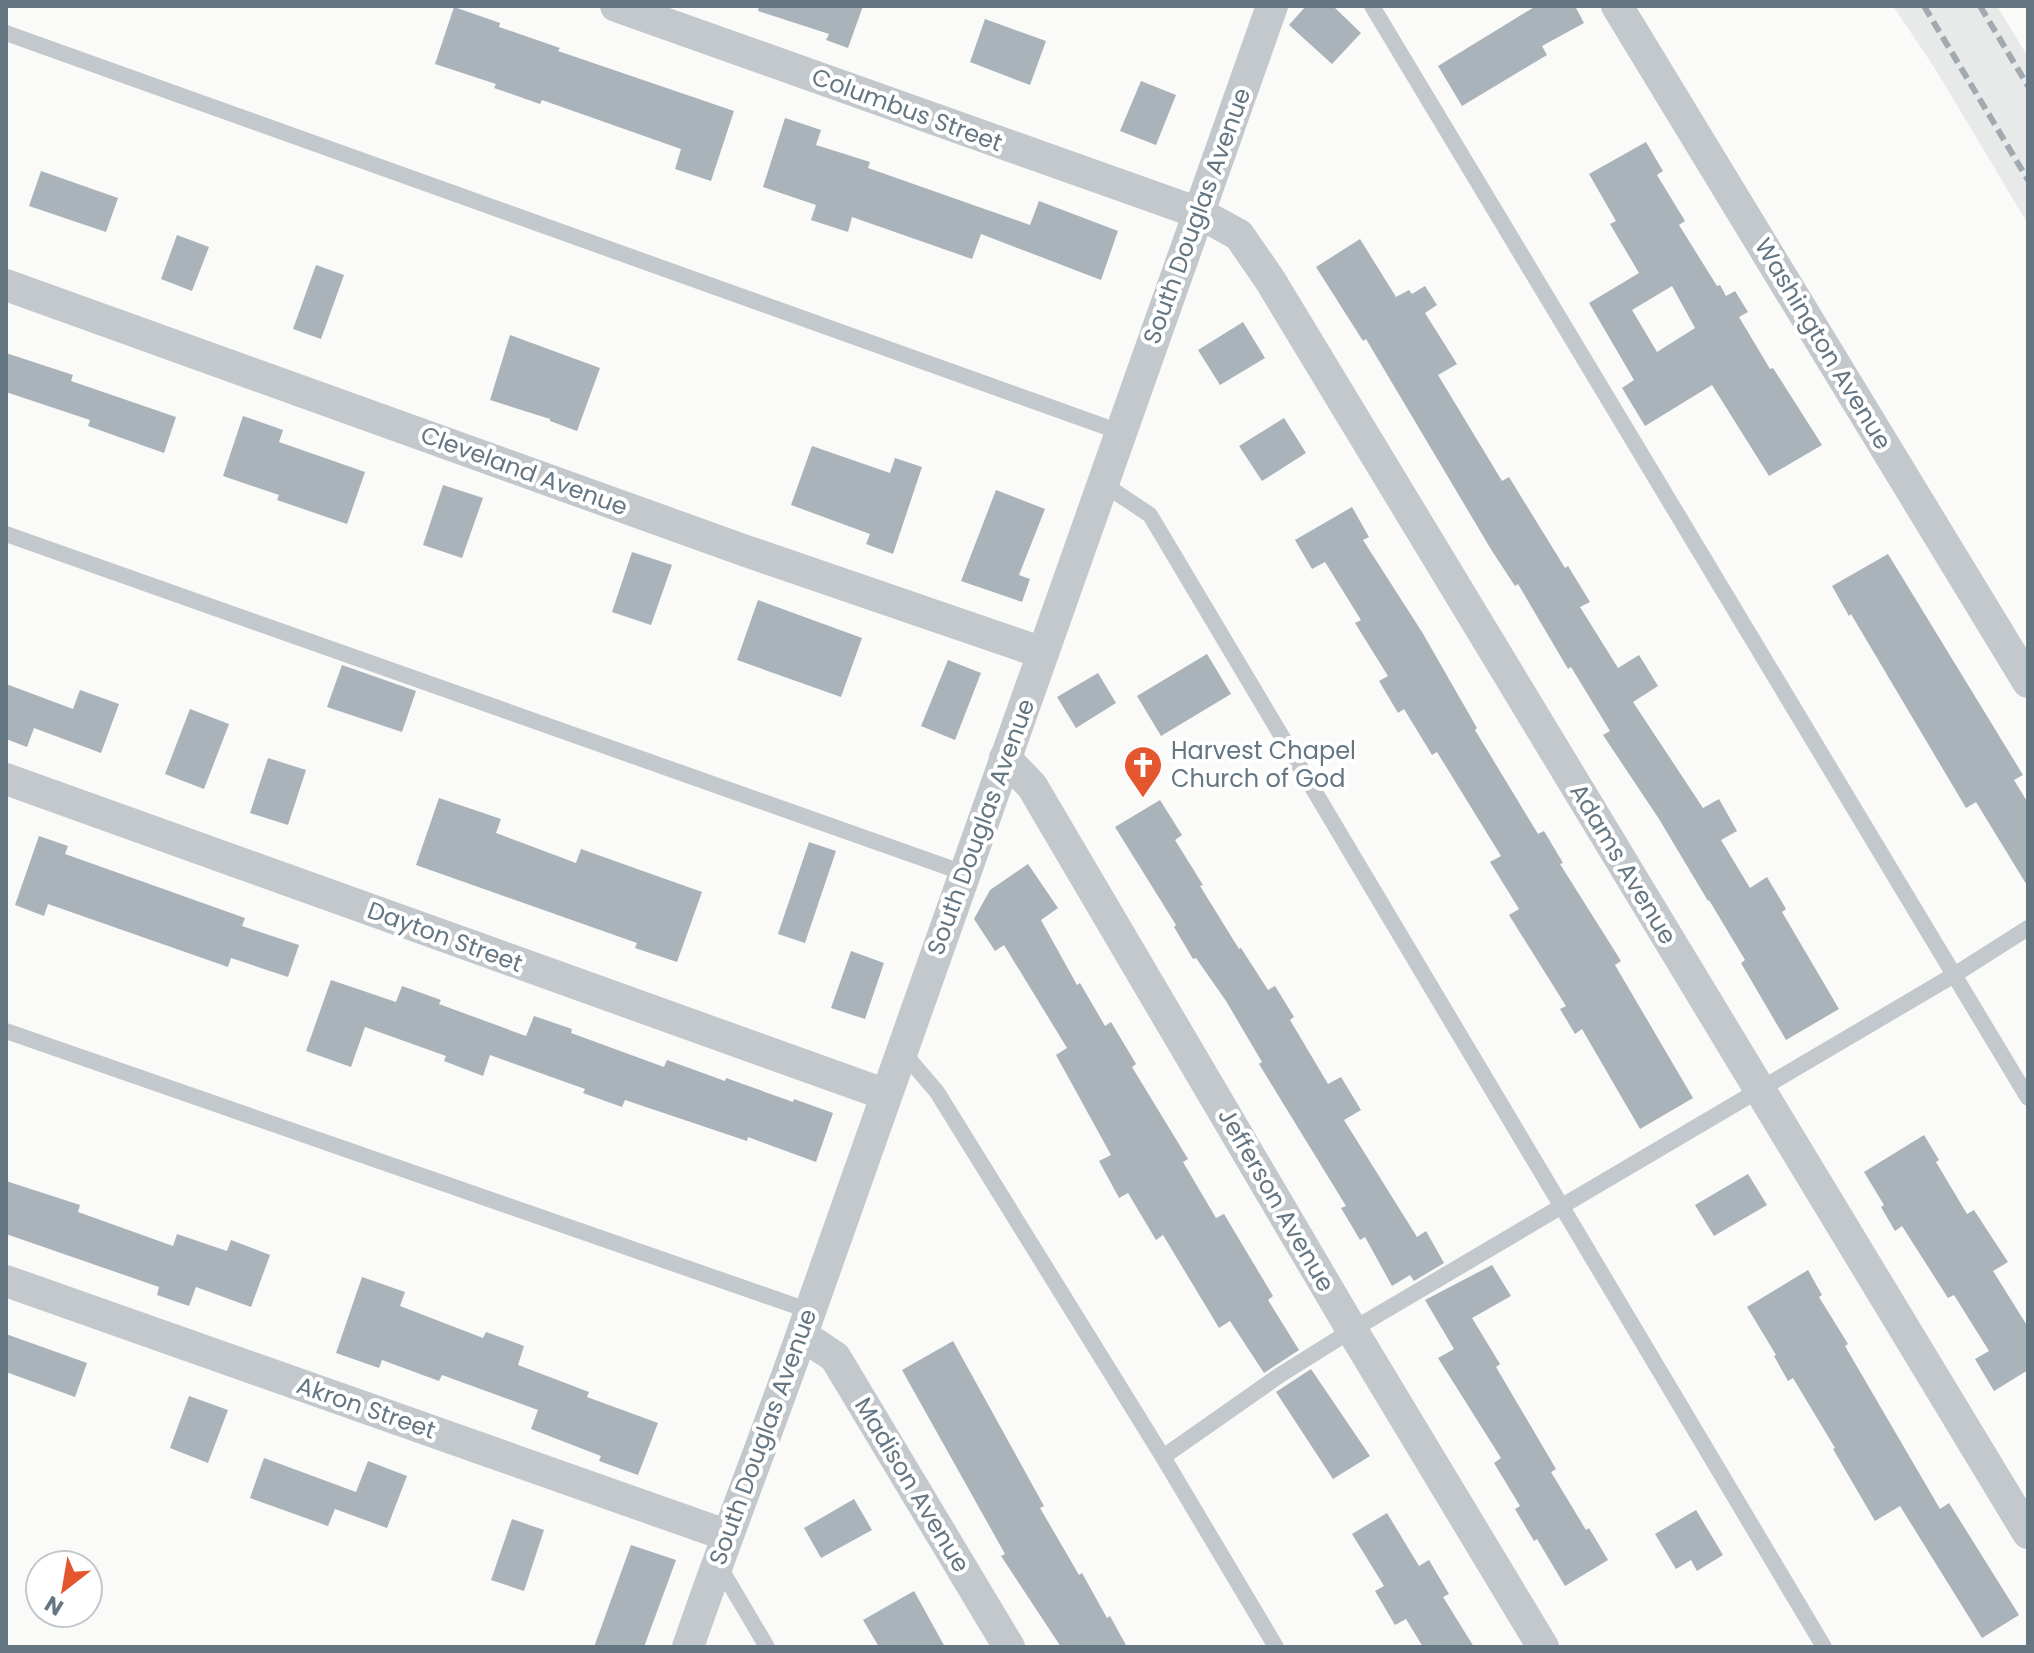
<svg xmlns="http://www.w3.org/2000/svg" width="2034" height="1653" font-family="Poppins,sans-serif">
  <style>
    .built { fill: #e8e9e9 }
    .building { fill: #aab3b9; fill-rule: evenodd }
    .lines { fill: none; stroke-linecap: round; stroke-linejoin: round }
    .lane { stroke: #c3c8cc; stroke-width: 16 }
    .street { stroke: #c3c8cc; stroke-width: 32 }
    .rail { stroke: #a2aab0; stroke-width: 6; stroke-dasharray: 12 6; stroke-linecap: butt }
    .labels { text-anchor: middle; stroke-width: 8; stroke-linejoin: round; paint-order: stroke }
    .street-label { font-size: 24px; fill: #657683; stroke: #fff }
    .poi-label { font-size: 24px; fill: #657683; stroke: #fff; text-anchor: start }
  </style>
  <rect width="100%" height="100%" fill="#fafaf8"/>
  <!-- built -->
  <path class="built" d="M1893 6H1997L2028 57V224L1934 67Z"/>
  <!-- building -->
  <path class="building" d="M759 6H863L848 48 826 40 829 34 758 11Z
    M1306 6H1333L1361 33 1332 64 1289 25Z
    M1536 6H1575L1584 23 1542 46 1547 55 1462 106 1438 66Z
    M454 7 500 23 499 27 560 48 558 51 734 111 711 181 675 169 681 149 542 100 540 104 494 88 496 84 435 64Z
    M985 19 1046 41 1030 85 970 62Z
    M1141 81 1176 95 1156 145 1120 131Z
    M785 118 821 130 816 145 870 162 868 168 1030 225 1039 201 1118 231 1101 280 981 234 972 259 852 217 848 232 811 220 816 205 763 187Z
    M1646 142 1663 171 1657 175 1685 221 1679 225 1717 286 1720 285 1726 296 1735 291 1748 312 1739 317 1770 369 1773 368 1822 445 1769 476 1712 385 1645 426 1622 388 1634 380 1589 303 1639 273 1610 224 1616 221 1589 174ZM1672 286 1695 328 1657 352 1632 310Z
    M41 171 118 198 106 232 29 206Z
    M177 235 209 247 192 291 161 279Z
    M1360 239 1396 297 1409 290 1412 294 1425 286 1437 305 1425 313 1457 364 1438 375 1502 481 1509 477 1565 568 1568 566 1590 602 1580 607 1618 668 1639 655 1658 686 1633 702 1703 808 1719 799 1737 831 1721 840 1750 888 1767 877 1786 909 1782 912 1839 1009 1786 1040 1741 963 1745 960 1709 900 1708 901 1659 819 1603 735 1610 731 1571 667 1568 669 1518 584 1515 586 1492 551 1366 339 1363 341 1316 267Z
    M316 265 344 275 321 339 293 329Z
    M1243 322 1265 358 1220 385 1198 350Z
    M510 335 600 368 577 431 550 421V419L490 400Z
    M6 353 73 375 71 381 176 417 164 453 88 426 90 420 6 392Z
    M243 416 283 430 279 442 365 472 347 524 277 500 279 495 223 476Z
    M1284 418 1306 453 1262 481 1239 446Z
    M812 446 890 473 895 458 922 467 893 554 866 544 870 534 791 505Z
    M443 485 483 498 462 558 423 545Z
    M996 490 1045 509 1019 575 1030 579 1022 602 961 581Z
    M1352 507 1369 537 1363 540 1422 632 1477 728 1475 730 1538 834 1544 831 1563 863 1560 864 1621 961 1615 965 1693 1098 1640 1129 1582 1029 1575 1034 1560 1009 1566 1006 1509 915 1519 909 1490 862 1501 856 1437 752 1432 755 1404 709 1398 713 1379 681 1388 676 1355 623 1361 620 1325 562 1312 569 1295 540Z
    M632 552 672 565 651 625 612 612Z
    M1888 554 2023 775 2014 780 2028 803V887L1976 802 1966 808 1851 614 1849 616 1832 586Z
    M758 600 862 638 841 697 737 660Z
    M1207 654 1231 694 1161 736 1137 696Z
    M948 660 981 673 955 740 921 726Z
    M342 665 416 691 402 732 327 707Z
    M1098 673 1116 703 1076 728 1057 697Z
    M6 684 73 709 80 690 119 704 101 753 34 728 27 747 6 739Z
    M190 709 229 724 204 789 165 774Z
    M268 758 306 770 288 825 250 813Z
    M439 798 501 819 496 833 576 863 581 849 702 892 677 962 635 948 637 943 416 865Z
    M1160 800 1182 835 1175 840 1203 885 1200 886 1239 949 1241 948 1268 990 1275 986 1294 1017 1290 1020 1328 1084 1341 1077 1361 1110 1344 1120 1417 1237 1426 1231 1444 1263 1414 1281 1410 1275 1392 1286 1365 1237 1360 1240 1341 1208 1346 1206 1259 1064 1262 1062 1226 1001 1196 958 1193 959 1174 927 1176 925 1115 827Z
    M39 836 68 846 65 854 245 918 242 926 299 945 288 977 231 958 228 967 48 904 44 916 15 905Z
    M809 842 836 851 805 943 778 934Z
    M1028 864 1058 908 1041 920 1077 985 1080 983 1105 1026 1111 1022 1136 1064 1132 1067 1188 1159 1183 1162 1216 1218 1224 1214 1273 1296 1268 1300 1299 1350 1264 1373 1230 1321 1219 1328 1163 1235 1156 1240 1128 1193 1119 1198 1099 1161 1111 1155 1056 1055 1067 1048 1004 945 995 951 974 919 990 890Z
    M851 951 884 963 865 1019 831 1008Z
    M331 980 396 1002 402 986 441 1000 439 1004 526 1036 534 1016 572 1029 571 1033 664 1067 667 1060 725 1081 726 1078 793 1102 794 1099 833 1113 816 1162 748 1137 747 1141 625 1100 622 1107 583 1093 585 1089 490 1055 483 1076 444 1061 446 1056 365 1027 351 1067 306 1051Z
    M1924 1135 1939 1160 1936 1162 1967 1214 1974 1210 2008 1262 1993 1271 2028 1327V1370L1994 1391 1975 1359 1989 1351 1954 1295 1948 1298 1902 1226 1895 1231 1881 1207 1884 1205 1864 1172Z
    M1748 1174 1767 1205 1714 1236 1695 1205Z
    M6 1181 80 1205 78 1212 173 1246 177 1234 227 1251 231 1240 270 1255 251 1307 196 1287 189 1306 157 1295 159 1287 6 1234Z
    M1492 1265 1511 1296 1472 1318 1500 1364 1496 1367 1556 1469 1551 1472 1586 1530 1589 1528 1608 1560 1565 1586 1537 1539 1534 1541 1515 1509 1520 1506 1494 1463 1501 1458 1438 1358 1454 1349 1425 1300Z
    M1808 1270 1822 1295 1819 1297 1848 1344 1845 1346 1940 1509 1949 1503 2019 1615 1982 1638 1900 1506 1875 1521 1833 1449 1835 1448 1793 1378 1788 1381 1774 1356 1776 1355 1747 1307Z
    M362 1277 405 1292 400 1306 483 1338 486 1332 524 1346 518 1365 589 1392 587 1397 658 1423 638 1475 599 1461 601 1456 531 1429 538 1410 442 1375 439 1381 382 1360 379 1368 336 1353Z
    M6 1334 87 1363 75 1397 6 1372Z
    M953 1341 1044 1506 1040 1508 1079 1575 1082 1573 1107 1618 1110 1616 1127 1647H1061L1001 1556 1005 1554 902 1370Z
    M1311 1369 1370 1456 1333 1479 1276 1392Z
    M189 1396 228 1410 208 1463 170 1448Z
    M264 1458 356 1492 368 1461 407 1476 387 1528 335 1509 328 1526 250 1498Z
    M854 1499 872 1530 821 1558 804 1528Z
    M1696 1510 1723 1555 1697 1571 1691 1560 1676 1569 1655 1534Z
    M1387 1513 1419 1566 1429 1560 1449 1594 1443 1597 1474 1647H1423L1406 1619 1395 1625 1375 1591 1384 1586 1352 1534Z
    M512 1519 544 1530 524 1591 491 1580Z
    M631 1545 676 1560 644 1647H594Z
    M914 1591 945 1647H879L863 1620Z"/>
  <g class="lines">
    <!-- lane -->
    <path class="lane" d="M1372 6 2028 1098
      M6 33 1120 432
      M1102 483 1150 515 1824 1647
      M6 534 964 873
      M6 1031 810 1311
      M901 1050 937 1092 1163 1457 1276 1647
      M1163 1457 1280 1375 1352 1330 1954 975 2028 928
      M718 1564 767 1647"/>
    <!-- street -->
    <path class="street" d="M616 6 1199 213 1239 235 1270 280 2028 1533
      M1617 6 2028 682
      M6 285 743 550 1043 653
      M1005 758 1032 786 1352 1330 1543 1647
      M6 779 884 1094
      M6 1281 726 1535
      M802 1335 835 1357 1009 1647
      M688 1647C724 1542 765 1439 802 1334 957 891 1115 449 1272 6"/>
    <!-- rail -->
    <path class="rail" d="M1924 6 2028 180
      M1980 6 2028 86"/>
  </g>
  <!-- icons -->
  <defs>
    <g id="church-pin" transform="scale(2)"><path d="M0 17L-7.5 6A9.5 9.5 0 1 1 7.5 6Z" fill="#e4572e" stroke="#fff"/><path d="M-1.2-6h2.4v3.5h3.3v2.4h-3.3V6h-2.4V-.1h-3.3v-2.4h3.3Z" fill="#fff"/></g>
  </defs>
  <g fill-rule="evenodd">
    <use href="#church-pin" x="1143" y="765"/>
  </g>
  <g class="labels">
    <!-- street labels -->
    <g class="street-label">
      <text transform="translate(907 110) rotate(20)" y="8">Columbus Street</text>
      <text transform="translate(1197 216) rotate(-70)" y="8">South Douglas Avenue</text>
      <text transform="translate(1823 344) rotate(59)" y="8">Washington Avenue</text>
      <text transform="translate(524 471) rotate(20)" y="8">Cleveland Avenue</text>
      <text transform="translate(981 827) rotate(-70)" y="8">South Douglas Avenue</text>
      <text transform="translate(1623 864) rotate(59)" y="8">Adams Avenue</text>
      <text transform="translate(445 937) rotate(20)" y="8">Dayton Street</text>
      <text transform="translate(1276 1200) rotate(60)" y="8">Jefferson Avenue</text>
      <text transform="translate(366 1408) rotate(19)" y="8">Akron Street</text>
      <text transform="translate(763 1437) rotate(-70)" y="8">South Douglas Avenue</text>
      <text transform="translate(912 1485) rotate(59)" y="8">Madison Avenue</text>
    </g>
    <!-- poi labels -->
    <g class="poi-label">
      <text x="1171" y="759">Harvest Chapel<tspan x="1171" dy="28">Church of God</tspan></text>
    </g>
  </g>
  <!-- border -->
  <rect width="2034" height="1653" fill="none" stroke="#657683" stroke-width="16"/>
  <!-- north arrow -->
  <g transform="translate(64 1589) rotate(211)"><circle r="38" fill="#ffffff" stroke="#c1c8cd" stroke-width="2"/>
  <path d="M0-6L14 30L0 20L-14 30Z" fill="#e4572e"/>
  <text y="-12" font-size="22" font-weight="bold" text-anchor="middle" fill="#657683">N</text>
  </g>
</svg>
